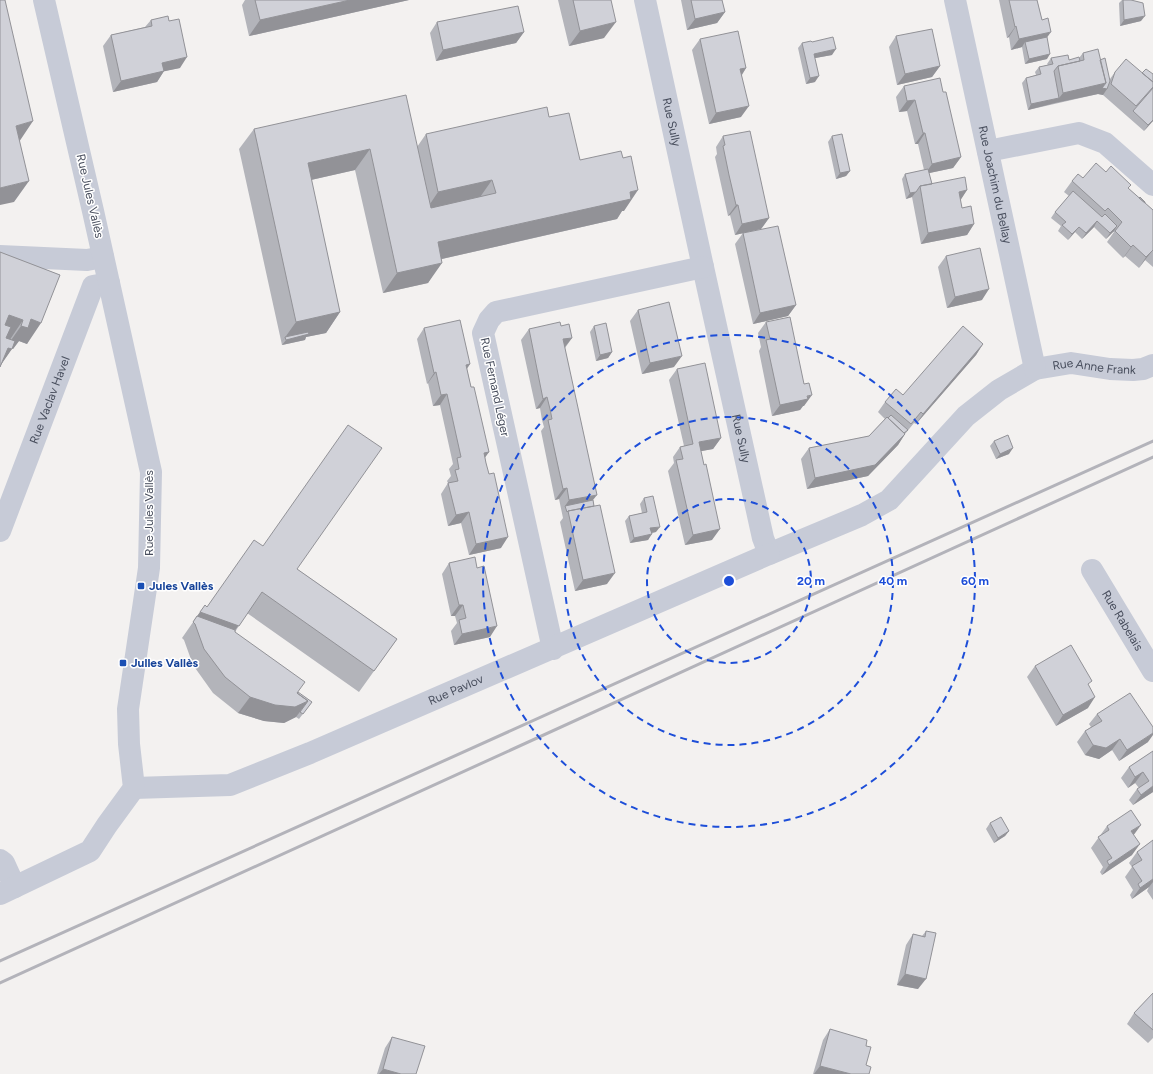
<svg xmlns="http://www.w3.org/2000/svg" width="1153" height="1074" font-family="Figtree,sans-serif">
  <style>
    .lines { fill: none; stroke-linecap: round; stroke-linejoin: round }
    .minor { stroke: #c7cbd7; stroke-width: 22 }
    .rail { stroke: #b3b3ba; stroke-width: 3 }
    .wall { fill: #b3b4ba }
    .shaded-wall { fill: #929297 }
    .building { fill: #d0d1d8; stroke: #929297 }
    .ring { fill: none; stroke: #1d4ed8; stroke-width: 2; stroke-dasharray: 7 5 }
    .transit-dot { fill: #1a4fb4; stroke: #fff; stroke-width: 1.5 }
    .labels { text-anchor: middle; stroke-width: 3; stroke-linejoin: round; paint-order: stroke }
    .street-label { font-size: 12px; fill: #484e5d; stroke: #fff }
    .transit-label { font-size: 12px; font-weight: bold; fill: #164399; stroke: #fff; text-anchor: start }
    .centre { fill: #1d4ed8; stroke: #fff; stroke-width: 2 }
    .ring-label { font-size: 12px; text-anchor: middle; font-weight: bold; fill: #1d4ed8; stroke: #fff; stroke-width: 3; stroke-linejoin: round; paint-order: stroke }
  </style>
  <rect width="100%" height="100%" fill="#f3f1f0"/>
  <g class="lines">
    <!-- minor -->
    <g class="minor">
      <path id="s1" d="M645 0 703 267 763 538 769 554 862 515 889 500 966 416 999 390 1035 369 1071 363 1110 369 1133 370 1143 369 1153 365"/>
      <path id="s2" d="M955 0 1035 369"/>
      <path d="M988 151 1079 133 1105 143 1153 185"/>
      <path d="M0 256 87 260 103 257"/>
      <path id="s3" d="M0 531 93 286 109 283"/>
      <path id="s4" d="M1092 570 1153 671"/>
      <path d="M553 649 483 333 489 320 496 312 703 267"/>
      <path id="s5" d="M134 788 230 785 310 753 769 554"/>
      <path d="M0 860 4 863 15 887"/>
      <path d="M0 894 90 851 107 825 134 788 129 744 128 709 149 568 151 472 93 211 44 0"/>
    </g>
    <!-- rail -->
    <path class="rail" d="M0 961 1153 441
      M0 983 1153 457"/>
  </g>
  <!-- wall -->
  <path class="wall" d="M245 0H409L249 36 242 5Z
    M558 0H611L604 38 569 46Z
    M681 0H722L725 12 717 23 687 30Z
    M999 0H1037L1042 20 1047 37V59L1025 64 1022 47 1011 50 1009 37 1007 38Z
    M1122 0H1131L1141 21 1120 26 1119 3Z
    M151 20 180 68 164 71 157 82 113 92 103 46 111 35 145 27Z
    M437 22 524 32 516 43 436 61 430 33Z
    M896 36 940 66 932 77 897 85 889 47Z
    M700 39 746 68 742 75 741 117 709 124 692 50Z
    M812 42 832 55 815 58V82L806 84 798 48 802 43Z
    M1083 53 1110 79 1115 72 1142 73 1153 74V122H1152L1144 131 1103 95 1098 94 1028 110 1022 83 1026 78 1036 75 1035 72 1039 67 1048 65 1047 64 1051 58 1069 60 1079 58Z
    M904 86 943 92 961 157 953 168 929 173 932 184 967 190 960 200 962 208 974 224 967 235 921 244 912 197 906 199 902 179 905 174 924 170 918 144H915L907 111 899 112 896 97Z
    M549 117 580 160 624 211H622L617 219 442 259 428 283 383 293 355 170 311 180 340 312 326 333 306 337 305 340 282 345 239 149 254 129 417 147 426 134Z
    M723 136 769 218 761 229 735 235 730 215 728 216 715 157 717 154 716 147Z
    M832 136 850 171 846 176 836 179 828 142Z
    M1106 172 1128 188 1153 210V267L1145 260 1139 268 1125 256 1123 258 1107 242 1114 232H1113L1106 239 1094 227 1082 239 1075 232 1068 240 1058 231 1061 226 1051 218 1055 212 1069 196 1064 192 1072 181 1083 178Z
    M743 233 796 305 788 316 753 324 735 244Z
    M0 252 60 275 27 344 19 341 13 349 12 348 1 365Z
    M946 256 982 300 947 308 938 267Z
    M638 310 674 367 642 374 630 321Z
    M766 322 804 384V406H803L800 410 772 416 759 351 761 347 758 333Z
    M561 326 572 338 565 348 593 500 607 584 575 591 560 522 563 518 559 499 555 500 541 431 544 427 542 420 540 408 536 409 521 340 529 329Z
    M594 326 612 352 608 358 596 361 590 332Z
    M424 328 470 364 467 369 471 387 489 452 485 457 501 548 469 555 461 523 448 526 441 494 448 483 447 481 451 476 449 469 453 464 440 405 433 406 428 383 427 384 417 339Z
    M983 344 976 355 916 424 914 423 905 434 898 445 868 476 807 489 801 459 809 448 869 436 885 419 878 412 885 402 903 395Z
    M677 369 721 438 713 449 701 451 712 540 685 545 668 471 674 463 673 457 680 447 684 446 669 380Z
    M994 441 1009 454 996 459 990 446Z
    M644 498 656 532 651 533 648 540 630 543 625 521 629 516 642 513 640 504Z
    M263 546 297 569 397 639 359 692 247 613 235 632 297 693 312 702 299 719 296 717 284 723 264 721 238 713 213 693 193 665 184 640 182 638 205 605 207 607Z
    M449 563 477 568 490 637 454 645 451 631 457 623 455 616H451L442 574Z
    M1035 666 1089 686 1088 708 1056 726 1027 677Z
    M1097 714 1148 742 1119 761 1112 750 1099 759 1085 755 1077 742 1085 731 1091 727 1089 724Z
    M1153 751V792L1133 805 1129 800 1137 789 1139 788 1135 783 1128 788 1121 778 1129 767Z
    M990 823 1009 831 1005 836 994 843 986 829Z
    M1107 826 1134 835 1132 855 1102 875 1100 872 1103 867 1091 848Z
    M1153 840V900L1147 891 1149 887 1132 899 1130 895 1133 890 1125 877 1132 867 1129 863 1137 852Z
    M926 931 918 989 897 985 906 945 913 934 922 936Z
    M1153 993V1038L1148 1043 1127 1024 1134 1013Z
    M830 1029 866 1046V1065L869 1074H813L823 1040Z
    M392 1037 416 1074H377L385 1048Z"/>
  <!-- shaded-wall -->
  <path class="shaded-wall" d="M350 0H409L249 36 260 20Z
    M725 12 717 23 687 30 695 19Z
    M1145 16 1141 21 1120 26 1124 20Z
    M616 22 604 38 569 46 580 31Z
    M1016 26 1009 37 1007 38 1015 27Z
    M524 32 516 43 436 61 443 50Z
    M1051 32 1043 43 1025 42 1022 47 1011 50 1019 39Z
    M836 49 832 55 810 59 814 54Z
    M1050 54 1047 59 1025 64 1029 59Z
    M187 57 180 68 161 72 164 71 157 82 113 92 121 81 162 63Z
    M940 66 932 77 897 85 905 74Z
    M746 68 739 79 740 69Z
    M819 76 815 82 806 84 810 78Z
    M1106 83 1107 89 1103 95 1098 94 1055 103 1063 93Z
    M1059 98 1055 103 1028 110 1031 104Z
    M915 100 907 111 899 112 907 101Z
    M749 106 741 117 709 124 716 113Z
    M1153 120 1152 122 1144 131 1148 125Z
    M33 121 19 142 16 126Z
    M923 133H925L918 144H915Z
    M370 149 355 170 293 184 308 163Z
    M961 157 953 168 925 174 932 164Z
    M850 171 846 176 836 179 840 173Z
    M492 180 478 200 424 213 438 192Z
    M29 181 14 202 0 205V188Z
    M638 190 624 211H622L617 219 424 263 438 242Z
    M967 190 960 201 959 192Z
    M916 192 912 197 906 199 910 193Z
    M736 205H738L730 215 728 216Z
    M769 218 761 229 735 235 742 224Z
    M1097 221 1094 227 1082 239 1086 233Z
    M974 224 967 235 921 244 928 233Z
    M1117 226 1114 231 1106 239 1110 233Z
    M1079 227 1075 232 1068 240 1072 234Z
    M1133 245 1125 256 1123 258 1131 247Z
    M1153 250 1145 260 1139 268 1146 257Z
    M442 263 428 283 383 293 397 273Z
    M989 289 982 300 947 308 955 297Z
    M796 305 788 316 753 324 760 313Z
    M340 312 326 333 306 337 305 340 282 345 286 340 285 337 281 343 296 322Z
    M9 315 23 320 9 341 0 338Z
    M31 319 41 323 27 344 19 341 13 349 7 346 21 326Z
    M572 338 564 348 563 339Z
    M983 344 976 355 916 424 923 414Z
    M8 348 12 349 0 366Z
    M612 352 608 358 596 361 600 355Z
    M682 356 674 367 642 374 650 363Z
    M470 364 462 375 466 365Z
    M436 372 428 383 427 384 434 373Z
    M447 394 440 405 433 406 441 395Z
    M812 395 804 406H803L800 410 772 416 780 405Z
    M547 397 540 408 536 409 543 399Z
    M905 434 898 445 868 476 807 489 815 478Z
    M721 438 713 449 691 453 699 442Z
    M1013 448 1009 454 996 459 1000 454Z
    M489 452 481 463 484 453Z
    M567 488 559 499 555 500 563 489Z
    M597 495 589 505 565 506 569 500Z
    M469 512 461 523 448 526 456 515Z
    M660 527 656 532 646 534 650 528Z
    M720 529 712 540 685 545 693 535Z
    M652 534 648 540 630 543 634 538Z
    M508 537 501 548 469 555 476 544Z
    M615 573 607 584 575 591 583 580Z
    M262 592 224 646 193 622 200 612Z
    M459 605H463L455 616H451Z
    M497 626 490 637 454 645 462 634Z
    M250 697 308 701 296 717 284 723 264 721 238 713Z
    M1095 697 1088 708 1056 726 1063 715Z
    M1153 733V735L1148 742 1119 761 1127 750Z
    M1120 739 1112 750 1099 759 1085 755 1093 745Z
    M1143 772 1135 783 1128 788 1135 777Z
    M1153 786V792L1133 805 1141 795Z
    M1141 825 1133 836 1131 831Z
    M1009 831 1005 836 994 843 998 838Z
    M1140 844 1132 855 1102 875 1109 865Z
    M1153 879V882L1149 887 1132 899 1140 888Z
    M905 974 926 979 918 989 897 985Z
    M820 1066 851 1074H814Z
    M383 1069 401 1074H379Z"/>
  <!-- building -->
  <path class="building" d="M0 0H5L33 121 16 126 29 181 0 188Z
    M255 0H350L260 20Z
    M573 0H611L616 22 580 31Z
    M691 0H722L725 12 695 19Z
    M1009 0H1037L1042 20 1048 18 1051 32 1019 39 1016 26 1015 27Z
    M1123 0H1131L1143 3 1145 16 1124 20Z
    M518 6 524 32 443 50 437 22Z
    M168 16 169 21 179 19 187 57 162 63 164 71 121 81 111 35 152 26 151 20Z
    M932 29 940 66 905 74 896 36Z
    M738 31 746 68 740 69 749 106 716 113 700 39Z
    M833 37 836 49 814 54 819 76 810 78 802 43 811 41 812 42Z
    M1047 37 1050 54 1029 59 1025 42Z
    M1098 49 1106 83 1063 93 1058 66 1084 60 1083 53Z
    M1068 55 1069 60 1079 57 1080 61 1058 66 1054 71 1059 98 1031 104 1026 78 1041 74 1039 67 1053 64 1051 58Z
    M1105 58 1110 81 1107 89 1102 88 1106 83 1100 60Z
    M1126 59 1153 82V87L1136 106 1111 84 1115 72Z
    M1146 69 1153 74V82L1142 73Z
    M940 78 943 92H946L961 157 932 164 925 133H923L915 100 907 101 904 86Z
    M1153 88V120L1148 125 1133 111Z
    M406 95 431 208 496 193 492 180 438 192 426 134 547 107 549 117 569 113 580 160 621 151 623 158 631 156 638 190 630 192 631 199 438 242 442 263 397 273 370 149 308 163 340 312 296 322 254 129Z
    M750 131 769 218 742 224 738 205H736L729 175 723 146 725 145 723 136Z
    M842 134 850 171 840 173 832 136Z
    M1096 163 1106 172 1111 166 1131 185 1128 188 1153 210V250L1146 257 1133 245 1131 247 1115 231 1122 222 1108 208 1105 211 1072 181 1078 174 1083 178Z
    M928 169 932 184 920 186 916 192 910 193 905 174Z
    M965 177 967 190 959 192 962 208 971 206 974 224 928 233 920 186Z
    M1073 191 1102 217 1105 214 1117 226 1110 233 1097 221 1086 233 1079 227 1072 234 1062 225 1066 222 1055 212Z
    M1140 197 1145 202V203L1139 198Z
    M778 226 796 305 760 313 743 233Z
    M980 248 989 289 955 297 946 256Z
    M0 252 60 275 41 323 31 319 28 328 21 326 23 320 9 315 5 325 11 327 6 338 15 341 12 349 8 348 0 367Z
    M669 302 682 356 650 363 638 310Z
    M790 317 804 384 809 383 812 395 807 396 808 399 780 405 766 340 770 339 766 322Z
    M460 320 470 364 466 365 471 387H474L489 452 484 453 486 463 489 474 494 473 508 537 476 544 469 512 456 515 448 483 458 481 455 470 459 469 457 458 461 457 447 394 441 395 436 372 434 373 424 328Z
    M560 322 561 326 569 324 572 338 563 339 597 495 569 500 567 488 563 489 548 420 552 419 550 409 547 397 543 399 529 329Z
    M606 323 612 352 600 355 594 326Z
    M963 326 983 344 923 414 921 412 911 424 885 402 896 389 903 395Z
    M308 332 309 334 286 340 285 337Z
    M705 363 721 438 699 442 704 465 706 464 720 529 693 535 676 460 683 459 680 447 693 444 677 369Z
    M891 415 908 430 904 433 888 418Z
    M887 417 905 434 875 465 815 478 809 448 869 436Z
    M348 425 382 448 297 569 397 639 374 671 262 592 239 626 200 612 205 605 207 607 254 540 263 546Z
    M1008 435 1013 448 1000 454 994 441Z
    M653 496 660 527 650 528 652 534 634 538 629 516 647 512 644 498Z
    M593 500 594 506 568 511 567 512 565 506Z
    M600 505 615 573 583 580 568 511Z
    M475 557 477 568 484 566 497 626 462 634 459 620 466 618 463 605H459L449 563Z
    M197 616 235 630V632L305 682 297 693 308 701 295 707 275 705 250 697 225 677 204 649 195 624 193 622Z
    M1071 645 1092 681 1088 684 1095 697 1063 715 1035 666Z
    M298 692 312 702 303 714 300 712 308 701 297 693Z
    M1130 693 1153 727V733L1127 750 1120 739 1106 748 1093 745 1085 731 1102 721 1097 714Z
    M1153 751V786L1141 795 1137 789 1149 781 1143 772 1135 777 1129 767Z
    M1131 810 1141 825 1131 831 1140 844 1109 865 1107 861 1112 858 1098 837 1109 830 1107 826Z
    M1001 817 1009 831 998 838 990 823Z
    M1153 840V879L1140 888 1138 884 1142 881 1132 866 1142 860 1137 852Z
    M926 931 936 933 926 979 905 974 913 934 925 937Z
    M1153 993V1030L1134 1013Z
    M830 1029 867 1040 866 1046 871 1047 866 1065 871 1067 869 1074H851L820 1066Z
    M392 1037 425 1046 416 1074H401L383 1069Z"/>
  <!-- distance rings -->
  <g class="ring">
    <circle cx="729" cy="581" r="82"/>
    <circle cx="729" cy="581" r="164"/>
    <circle cx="729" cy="581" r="246"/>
  </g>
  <!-- markers -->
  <g class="transit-dot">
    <rect x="137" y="582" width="8" height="8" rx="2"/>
    <rect x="119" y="659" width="8" height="8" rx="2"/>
  </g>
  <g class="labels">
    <!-- street labels -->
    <g class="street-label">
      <text dy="4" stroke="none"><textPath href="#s1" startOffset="125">Rue Sully</textPath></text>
      <text dy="4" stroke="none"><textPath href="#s2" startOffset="189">Rue Joachim du Bellay</textPath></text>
      <text transform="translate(90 196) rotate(77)" y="4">Rue Jules Vallès</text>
      <text dy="4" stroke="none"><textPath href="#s1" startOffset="957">Rue Anne Frank</textPath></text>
      <text transform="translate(495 387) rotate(78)" y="4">Rue Fernand Léger</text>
      <text dy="4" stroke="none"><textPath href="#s3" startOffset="140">Rue Vaclav Havel</textPath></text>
      <text dy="4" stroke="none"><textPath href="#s1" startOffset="449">Rue Sully</textPath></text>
      <text transform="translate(149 513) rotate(-90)" y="4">Rue Jules Vallès</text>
      <text dy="4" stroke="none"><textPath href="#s4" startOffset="59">Rue Rabelais</textPath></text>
      <text dy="4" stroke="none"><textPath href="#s5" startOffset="341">Rue Pavlov</textPath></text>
    </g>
    <!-- transit labels -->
    <g class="transit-label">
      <text x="149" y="590">Jules Vallès</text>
      <text x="131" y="667">Julles Vallès</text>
    </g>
  </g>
  <circle cx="729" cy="581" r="6" class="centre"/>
  <g class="ring-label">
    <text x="811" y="585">20 m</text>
    <text x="893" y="585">40 m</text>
    <text x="975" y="585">60 m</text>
  </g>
</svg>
